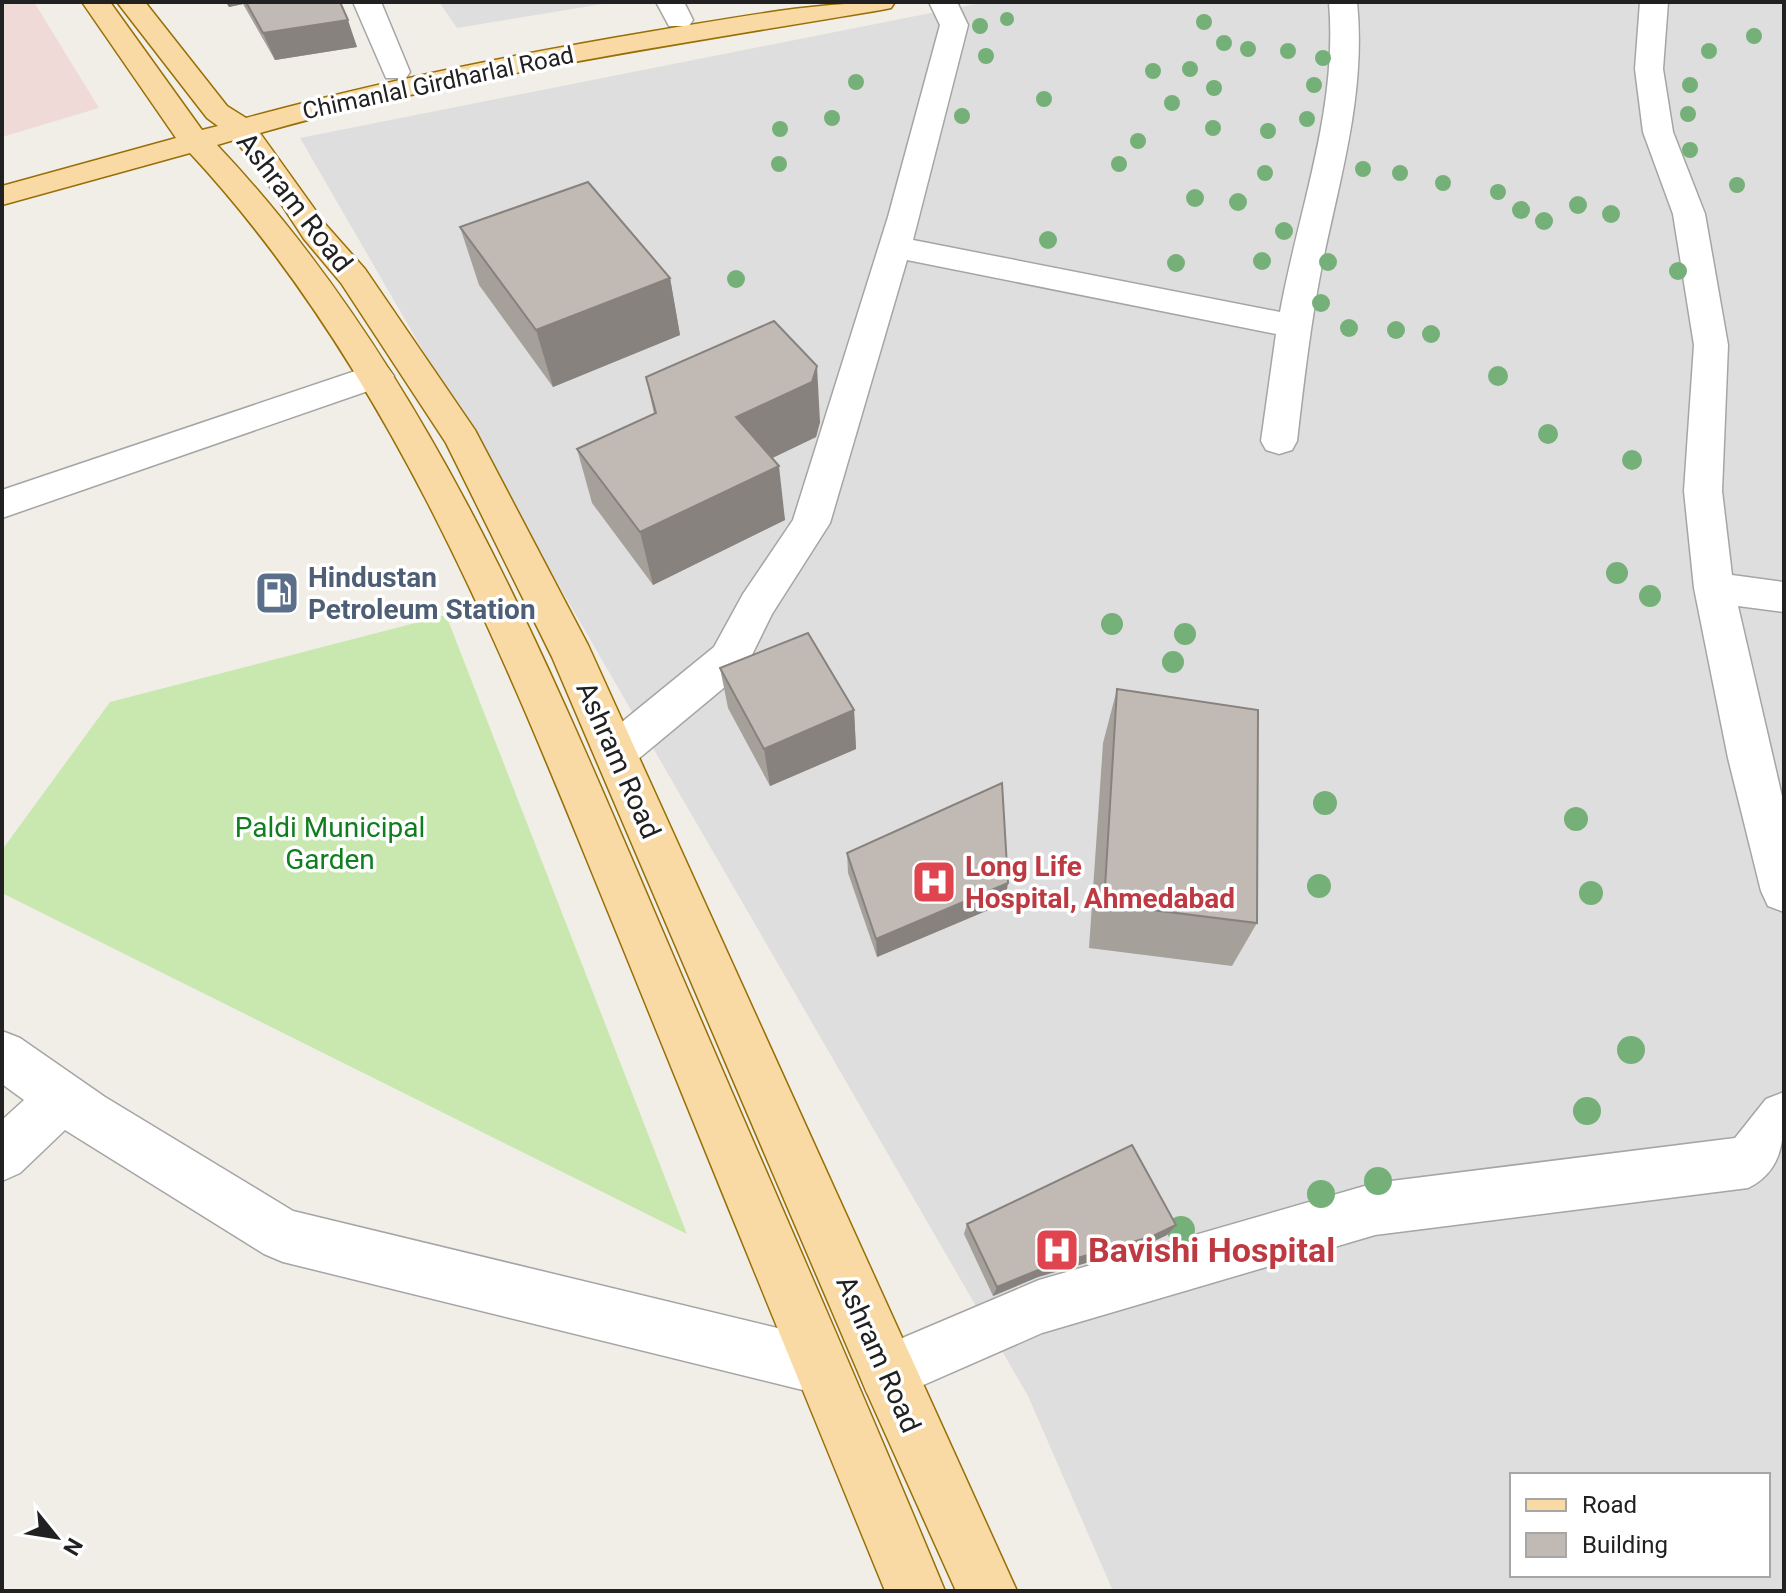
<svg xmlns="http://www.w3.org/2000/svg" width="1786" height="1593" font-family="Roboto,sans-serif">
  <style>
    .residential { fill: #dfdede; fill-rule: evenodd }
    .commercial { fill: #f0dad8 }
    .grass { fill: #c9e8b0 }
    .lines { fill: none; stroke-linecap: round; stroke-linejoin: round }
    .minor-casing { stroke: #a5a5a5; stroke-width: 3 }
    .major-casing { stroke: #986f05; stroke-width: 3 }
    .minor { fill: #fff; fill-rule: evenodd }
    .major { fill: #f9d9a4; fill-rule: evenodd }
    .tree { fill: #75b079 }
    .wall { fill: #a6a09b }
    .shaded-wall { fill: #87827e }
    .building { fill: #c1bab4; stroke: #87827e; stroke-width: 2 }
    .labels { text-anchor: middle; stroke-width: 7; stroke-linejoin: round; paint-order: stroke }
    .far-street-label { font-size: 24px; fill: #212121; stroke: #fff }
    .street-label { font-size: 28px; fill: #212121; stroke: #fff }
    .service-label { font-size: 28px; font-weight: bold; fill: #4e5e75; stroke: #fff; text-anchor: start }
    .park-label { font-size: 28px; fill: #107d1e; stroke: #fff }
    .health-label { font-size: 28px; font-weight: bold; fill: #be3a42; stroke: #fff; text-anchor: start }
    .near-health-label { font-size: 34px; font-weight: bold; fill: #be3a42; stroke: #fff; text-anchor: start }
  </style>
  <rect width="100%" height="100%" fill="#f1eee8"/>
  <!-- residential -->
  <path class="residential" d="M439 2H615L457 28Z
    M986 2H1784V1591H1113L1028 1396 300 138ZM1512 1475H1768V1575H1512Z"/>
  <!-- commercial -->
  <path class="commercial" d="M2 2H34L99 108 2 137Z"/>
  <!-- grass -->
  <path class="grass" d="M446 615 687 1234 2 893V850L110 702Z"/>
  <g class="lines">
    <!-- minor casing -->
    <g class="minor-casing">
      <path id="minor" d="M353 2H381L410 72 406 78H386Z
        M656 2H684L693 20 689 26H669Z
        M929 2H957L968 25 913 240 1280 312C1299 208 1338 109 1329 2H1357C1366 91 1341 174 1323 260 1311 320 1304 380 1297 441L1292 450 1279 454 1266 450 1261 441 1276 334 907 260 830 523 772 614 744 671 631 765 616 770 601 765 594 752 601 739 714 647 743 594 793 520 888 217 940 25Z
        M1640 2H1668L1663 69 1673 132 1705 214 1728 345 1722 491 1732 575 1784 582V612L1738 606 1784 805V912L1768 906 1761 891 1728 758 1694 588 1684 491 1694 345 1673 214 1643 132 1635 69Z
        M376 364 388 368 394 376 388 384 2 518V490Z
        M2 1031 20 1038 105 1097 293 1211 819 1338 839 1346 847 1366 839 1386 819 1394 283 1262 264 1254 65 1130 20 1173 2 1181V1120L24 1100 2 1084Z
        M1784 1092C1784 1135 1786 1169 1748 1188L1375 1235 1042 1333 887 1401 867 1393 859 1373 867 1353 1039 1280 1375 1183 1735 1138 1766 1099Z"/>
    </g>
    <!-- major casing -->
    <g class="major-casing">
      <path id="major" d="M82 2H110L202 130 218 126 207 118 117 2H145L227 106 246 118C381 81 516 54 654 31 735 18 813 2 895 2L891 8 881 10C673 45 464 75 260 133L326 225 365 269 475 430 588 645 1017 1591H956L867 1393 552 657 446 443 341 283 304 239 253 161 234 140 217 145C433 373 553 675 675 960 765 1170 858 1380 945 1591H885C796 1374 708 1158 620 941 507 665 396 375 190 153L2 205V186L176 138Z"/>
    </g>
    <!-- minor -->
    <use href="#minor" class="minor"/>
    <!-- major -->
    <use href="#major" class="major"/>
  </g>
  <!-- trees -->
  <g class="tree">
    <circle cx="1007" cy="19" r="7"/>
    <circle cx="1204" cy="22" r="8"/>
    <circle cx="980" cy="26" r="8"/>
    <circle cx="1754" cy="36" r="8"/>
    <circle cx="1224" cy="43" r="8"/>
    <circle cx="1248" cy="49" r="8"/>
    <circle cx="1288" cy="51" r="8"/>
    <circle cx="1709" cy="51" r="8"/>
    <circle cx="986" cy="56" r="8"/>
    <circle cx="1323" cy="58" r="8"/>
    <circle cx="1190" cy="69" r="8"/>
    <circle cx="1153" cy="71" r="8"/>
    <circle cx="856" cy="82" r="8"/>
    <circle cx="1314" cy="85" r="8"/>
    <circle cx="1690" cy="85" r="8"/>
    <circle cx="1214" cy="88" r="8"/>
    <circle cx="1044" cy="99" r="8"/>
    <circle cx="1172" cy="103" r="8"/>
    <circle cx="1688" cy="114" r="8"/>
    <circle cx="962" cy="116" r="8"/>
    <circle cx="832" cy="118" r="8"/>
    <circle cx="1307" cy="119" r="8"/>
    <circle cx="1213" cy="128" r="8"/>
    <circle cx="780" cy="129" r="8"/>
    <circle cx="1268" cy="131" r="8"/>
    <circle cx="1138" cy="141" r="8"/>
    <circle cx="1690" cy="150" r="8"/>
    <circle cx="779" cy="164" r="8"/>
    <circle cx="1119" cy="164" r="8"/>
    <circle cx="1363" cy="169" r="8"/>
    <circle cx="1265" cy="173" r="8"/>
    <circle cx="1400" cy="173" r="8"/>
    <circle cx="1443" cy="183" r="8"/>
    <circle cx="1737" cy="185" r="8"/>
    <circle cx="1498" cy="192" r="8"/>
    <circle cx="1195" cy="198" r="9"/>
    <circle cx="1238" cy="202" r="9"/>
    <circle cx="1578" cy="205" r="9"/>
    <circle cx="1521" cy="210" r="9"/>
    <circle cx="1611" cy="214" r="9"/>
    <circle cx="1544" cy="221" r="9"/>
    <circle cx="1284" cy="231" r="9"/>
    <circle cx="1048" cy="240" r="9"/>
    <circle cx="1262" cy="261" r="9"/>
    <circle cx="1328" cy="262" r="9"/>
    <circle cx="1176" cy="263" r="9"/>
    <circle cx="1678" cy="271" r="9"/>
    <circle cx="736" cy="279" r="9"/>
    <circle cx="1321" cy="303" r="9"/>
    <circle cx="1349" cy="328" r="9"/>
    <circle cx="1396" cy="330" r="9"/>
    <circle cx="1431" cy="334" r="9"/>
    <circle cx="1498" cy="376" r="10"/>
    <circle cx="1548" cy="434" r="10"/>
    <circle cx="1632" cy="460" r="10"/>
    <circle cx="1617" cy="573" r="11"/>
    <circle cx="1650" cy="596" r="11"/>
    <circle cx="1112" cy="624" r="11"/>
    <circle cx="1185" cy="634" r="11"/>
    <circle cx="1173" cy="662" r="11"/>
    <circle cx="1325" cy="803" r="12"/>
    <circle cx="1576" cy="819" r="12"/>
    <circle cx="1319" cy="886" r="12"/>
    <circle cx="1591" cy="893" r="12"/>
    <circle cx="1631" cy="1050" r="14"/>
    <circle cx="1587" cy="1111" r="14"/>
    <circle cx="1378" cy="1181" r="14"/>
    <circle cx="1321" cy="1194" r="14"/>
    <circle cx="1181" cy="1230" r="14"/>
  </g>
  <!-- wall -->
  <path class="wall" d="M226 2H340L357 47 275 60 243 4 229 7Z
    M460 227 670 278 680 335 553 387 479 285Z
    M646 377 820 422 816 437 772 458 785 520 653 585 592 503 577 449 654 414Z
    M720 668 854 710 856 749 770 786 728 708Z
    M1117 689 1257 923 1232 966 1089 948 1103 743Z
    M847 853 1005 903 877 957 848 873Z
    M967 1224 1167 1235 1144 1246 1038 1277 993 1296 964 1234Z"/>
  <!-- shaded-wall -->
  <path class="shaded-wall" d="M226 2H242L243 4 229 7Z
    M348 20 357 47 275 60 263 33Z
    M670 278 680 335 553 387 536 330Z
    M817 366 820 422 816 437 743 472 736 417Z
    M779 466 785 520 653 585 640 532Z
    M854 710 856 749 770 786 764 749Z
    M1008 883 1005 903 877 957 876 939Z
    M1176 1225 1167 1235 1144 1246 1038 1277 993 1296 997 1287 1043 1268Z"/>
  <!-- building -->
  <path class="building" d="M246 2H340L348 20 263 33Z
    M588 182 670 278 536 330 460 227Z
    M774 321 817 366 812 382 736 417 779 466 640 532 577 449 656 413 646 377Z
    M808 633 854 710 764 749 720 668Z
    M1117 689 1258 710 1257 923 1104 904Z
    M1002 783 1008 883 876 939 847 853Z
    M1132 1145 1176 1225 1153 1236 1043 1268 997 1287 967 1224Z"/>
  <!-- icons -->
  <defs>
    <g id="fuel-square" transform="scale(2.3)"><rect x="-9" y="-9" width="18" height="18" rx="4" fill="#5c6f8a" stroke="#fff"/><path d="M-5.5-6h7V0h2V4h1.3V-2.5L3-4.5l.8-.8L6-3V5H2.5V1h-1V6h-7ZM-4.2-4.7v3.2H.2V-4.7Z" fill="#fff"/></g>
    <g id="hospital-square" transform="scale(2.3)"><rect x="-9" y="-9" width="18" height="18" rx="4" fill="#e0444e" stroke="#fff"/><path d="M-5-5h3v3.5h4V-5h3V5h-3V1.5h-4V5h-3Z" fill="#fff"/></g>
  </defs>
  <g fill-rule="evenodd">
    <use href="#fuel-square" x="277" y="593"/>
    <use href="#hospital-square" x="934" y="882"/>
    <use href="#hospital-square" x="1057" y="1250"/>
  </g>
  <g class="labels">
    <!-- far-street labels -->
    <g class="far-street-label">
      <text transform="translate(438 83) rotate(-12)" y="8">Chimanlal Girdharlal Road</text>
    </g>
    <!-- street labels -->
    <g class="street-label">
      <text transform="translate(295 202) rotate(52)" y="10">Ashram Road</text>
      <text transform="translate(619 760) rotate(66)" y="10">Ashram Road</text>
      <text transform="translate(879 1354) rotate(66)" y="10">Ashram Road</text>
    </g>
    <!-- service labels -->
    <g class="service-label">
      <text x="308" y="587">Hindustan<tspan x="308" dy="32">Petroleum Station</tspan></text>
    </g>
    <!-- park labels -->
    <g class="park-label">
      <text x="330" y="837">Paldi Municipal<tspan x="330" dy="32">Garden</tspan></text>
    </g>
    <!-- health labels -->
    <g class="health-label">
      <text x="965" y="876">Long Life<tspan x="965" dy="32">Hospital, Ahmedabad</tspan></text>
    </g>
    <!-- near-health labels -->
    <g class="near-health-label">
      <text x="1088" y="1262">Bavishi Hospital</text>
    </g>
  </g>
  <!-- border -->
  <rect width="1786" height="1593" fill="none" stroke="#212121" stroke-width="8"/>
  <!-- legend -->
  <rect x="1510" y="1473" width="260" height="104" fill="#ffffff" stroke="#a6a6a6" stroke-width="2"/>
  <rect x="1526" y="1499" width="40" height="12" fill="#f9d9a4" stroke="#a6a6a6" stroke-width="2"/>
  <text x="1582" y="1513" font-size="24" fill="#212121">Road</text>
  <rect x="1526" y="1533" width="40" height="24" fill="#c1bab4" stroke="#a6a6a6" stroke-width="2"/>
  <text x="1582" y="1553" font-size="24" fill="#212121">Building</text>
  <!-- north arrow -->
  <g transform="translate(56 1537) rotate(120)" stroke="#ffffff" stroke-width="6" paint-order="stroke">
  <path d="M0-6L14 30L0 20L-14 30Z" fill="#212121"/>
  <text y="-12" font-size="22" font-weight="bold" text-anchor="middle" fill="#212121">N</text>
  </g>
</svg>
